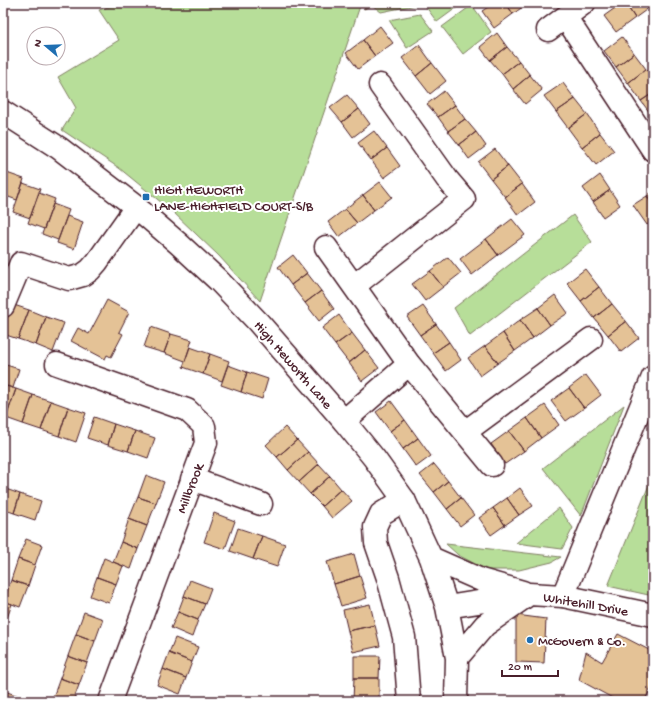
<svg xmlns="http://www.w3.org/2000/svg" width="656" height="704" font-family="'Gochi Hand',sans-serif">
  <style>
    .green { fill: #b7de99; stroke: #807e62 }
    .building { fill: #e4c296; stroke: #4a1f2b }
    .lines { fill: none; stroke-linecap: round; stroke-linejoin: round }
    .minor-casing { stroke: #4a1f2b; stroke-width: 25 }
    .tertiary-casing { stroke: #4a1f2b; stroke-width: 25 }
    .minor { stroke: #fff; stroke-width: 22 }
    .tertiary { stroke: #fff; stroke-width: 22 }
    .poi-dot { fill: #1f6fb2; stroke: #fff; stroke-width: 1.5 }
    .labels { text-anchor: middle; stroke-width: 4; stroke-linejoin: round; paint-order: stroke }
    .poi-label { font-size: 14px; fill: #4a1f2b; stroke: #fff; text-anchor: start }
    .street-label { font-size: 14px; fill: #4a1f2b; stroke: #fff }
  </style>
  <rect width="100%" height="100%" fill="#fff"/>
  <filter id="ink" filterUnits="userSpaceOnUse"><feTurbulence type="fractalNoise" baseFrequency=".025" numOctaves="2"/><feDisplacementMap in="SourceGraphic" scale="8" xChannelSelector="R" yChannelSelector="G"/><feConvolveMatrix kernelMatrix="1 2 1 2 8 2 1 2 1" color-interpolation-filters="sRGB"/></filter>
  <g filter="url(#ink)">
    <!-- green -->
    <path class="green" d="M121 3H361L260 301 219 256 173 212 119 168 62 130 76 108 58 77 119 40 99 10Z
      M367 3H414L416 5 381 12 372 5 364 9Z
      M432 3H463L437 22 426 7Z
      M472 5 491 32 463 54 442 27Z
      M420 14 433 31 407 48 389 20Z
      M573 215 592 242 470 336 454 308Z
      M624 405 581 516 543 468Z
      M653 475V596L608 586Z
      M559 508 573 528 562 549 516 543Z
      M446 544 561 557 552 562 519 570H487L458 555Z"/>
    <!-- building -->
    <path class="building" d="M494 3H506L513 14 494 28 482 11Z
      M506 3H528L513 14Z
      M622 3H625L635 18 616 32 604 16Z
      M625 3H651L653 5 635 18Z
      M380 26 393 43 375 56 363 40Z
      M497 33 507 47 490 60 480 47Z
      M622 37 634 53 616 67 604 51Z
      M363 40 375 56 358 69 346 53Z
      M419 45 432 63 416 76 402 58Z
      M507 47 519 61 502 74 490 60Z
      M634 53 646 69 628 83 616 67Z
      M519 61 530 75 513 89 502 74Z
      M432 63 446 81 430 94 416 76Z
      M646 69 653 78V93L641 101 628 83Z
      M530 75 542 90 525 104 513 89Z
      M563 83 575 99 556 112 544 96Z
      M444 91 455 105 438 117 427 104Z
      M653 93V117L641 101Z
      M347 95 359 109 342 122 330 108Z
      M575 99 587 114 568 128 556 112Z
      M455 105 465 119 448 131 438 117Z
      M359 109 370 124 353 137 342 122Z
      M587 114 600 133 582 147 568 128Z
      M465 119 476 132 459 145 448 131Z
      M374 131 387 148 371 160 358 143Z
      M476 132 486 146 469 159 459 145Z
      M600 133 614 151 596 165 582 147Z
      M387 148 400 166 384 178 371 160Z
      M495 149 508 166 491 179 478 162Z
      M508 166 522 184 505 197 491 179Z
      M4 172 24 179 17 200 3 195Z
      M600 175 610 190 593 202 583 188Z
      M380 182 392 197 374 210 363 195Z
      M23 183 40 189 30 218 13 212Z
      M522 184 535 202 518 215 505 197Z
      M610 190 620 205 603 217 593 202Z
      M653 191V205L647 196Z
      M39 193 55 199 44 229 28 223Z
      M363 195 374 210 357 223 345 209Z
      M647 196 653 205V220L647 225 633 205Z
      M53 204 69 210 58 240 42 234Z
      M345 209 357 223 339 237 328 222Z
      M67 216 83 222 74 249 57 243Z
      M512 219 525 235 498 255 486 239Z
      M486 239 498 255 472 275 460 259Z
      M293 255 307 273 291 285 278 267Z
      M448 257 461 273 443 287 430 271Z
      M585 269 599 287 581 301 567 283Z
      M430 271 443 287 425 301 412 284Z
      M307 273 321 291 305 303 291 285Z
      M599 287 612 304 594 318 581 301Z
      M321 291 334 309 319 321 305 303Z
      M555 295 568 313 550 325 538 308Z
      M107 300 129 312 119 332 123 334 111 357 107 355 105 359 71 341 78 328 89 334Z
      M11 304 29 310 18 339 3 334V326Z
      M612 304 626 321 608 335 594 318Z
      M423 306 436 324 420 335 407 317Z
      M538 308 550 325 533 338 520 320Z
      M29 310 46 317 36 345 18 339Z
      M339 315 352 333 335 345 322 328Z
      M46 317 64 323 53 352 36 345Z
      M520 320 533 338 515 351 503 333Z
      M626 321 639 338 621 352 608 335Z
      M436 324 449 342 433 353 420 335Z
      M151 327 171 334 164 353 144 347Z
      M352 333 365 350 349 363 335 345Z
      M503 333 515 351 498 363 485 346Z
      M171 334 192 340 185 361 164 353Z
      M449 342 461 360 446 371 433 353Z
      M485 346 498 363 480 376 468 358Z
      M190 347 210 354 203 374 183 367Z
      M365 350 379 368 362 381 349 363Z
      M210 354 229 361 222 381 203 374Z
      M3 364 19 369 13 388 3 385Z
      M228 365 247 372 241 392 221 385Z
      M247 372 268 379 262 399 241 392Z
      M586 375 601 395 584 408 569 388Z
      M3 385 16 389 7 414 3 413Z
      M569 388 584 408 566 421 551 401Z
      M16 389 33 395 23 424 6 418Z
      M33 395 51 401 41 430 23 424Z
      M51 401 68 407 59 436 41 430Z
      M391 401 405 420 390 431 376 412Z
      M545 405 559 425 541 438 527 418Z
      M68 407 86 413 76 442 59 436Z
      M94 417 114 424 108 445 87 438Z
      M527 418 541 438 524 451 509 431Z
      M405 420 418 438 403 449 390 431Z
      M114 424 135 431 128 451 108 445Z
      M285 427 297 440 277 457 266 445Z
      M135 431 155 438 148 458 128 451Z
      M509 431 524 451 505 464 491 444Z
      M418 438 431 456 416 467 403 449Z
      M297 440 308 452 288 470 277 457Z
      M308 452 319 464 299 482 288 470Z
      M319 464 330 476 310 494 299 482Z
      M434 464 448 481 434 492 420 475Z
      M146 475 164 482 156 503 138 497Z
      M330 476 341 489 322 506 310 494Z
      M448 481 461 498 447 509 434 492Z
      M3 488 20 494 14 513 3 509Z
      M520 488 533 506 519 515 507 498Z
      M341 489 352 501 332 518 322 506Z
      M20 494 41 501 35 520 14 513Z
      M138 497 156 503 147 526 129 519Z
      M461 498 474 515 460 526 447 509Z
      M507 498 519 515 505 525 493 508Z
      M493 508 505 525 491 535 479 518Z
      M214 513 235 521 225 549 204 542Z
      M129 519 147 526 138 549 121 542Z
      M238 528 262 536 253 559 230 551Z
      M262 536 285 544 277 567 253 559Z
      M26 539 42 545 35 565 18 559Z
      M121 542 138 549 131 569 113 562Z
      M354 554 360 576 334 584 327 562Z
      M104 558 123 566 116 584 97 577Z
      M18 559 35 565 28 586 11 580Z
      M360 576 367 598 341 606 334 584Z
      M97 577 116 584 109 603 90 596Z
      M11 580 28 586 20 607 4 601Z
      M190 580 211 588 205 604 184 596Z
      M184 596 205 604 198 620 178 612Z
      M3 601 12 604 5 624H3Z
      M370 604 375 625 348 631 343 610Z
      M84 612 103 619 95 641 76 634Z
      M178 612 198 620 192 637 171 628Z
      M516 615 546 619 544 663 516 662Z
      M375 625 380 646 353 652 348 631Z
      M76 634 95 641 87 663 68 656Z
      M618 634 653 652V685L644 701H618L579 680 586 652 602 662Z
      M175 638 198 647 192 662 169 653Z
      M169 653 192 662 186 678 163 669Z
      M68 656 87 663 79 685 60 678Z
      M354 656H380L379 678H354Z
      M163 669 186 678 180 694 157 685Z
      M60 678 79 685 73 701H56L52 700Z
      M354 678H379V700H353Z
      M7 692 28 699 27 701H4Z"/>
    <g class="lines">
      <!-- minor casing -->
      <g class="minor-casing">
        <path id="minor" d="M566 18 653 150
          M548 30 584 3
          M326 247 409 364 492 465
          M354 286 464 199 447 179 380 85
          M3 306 21 263 69 279 83 275 90 270 97 262 136 207
          M57 364 187 410 204 426 206 443 110 701
          M344 421 409 364
          M465 432 591 339
          M192 479 261 504
          M404 500 381 514 375 527 376 543 388 578 404 637 409 701
          M563 596 653 377"/>
      </g>
      <!-- tertiary casing -->
      <g class="tertiary-casing">
        <path id="tertiary" d="M3 112 59 148 136 207 179 244 218 280 258 322 344 421 374 458 404 500 431 558 447 607 457 658 456 701
          M431 558 481 580 523 592
          M447 607 529 594 563 596 653 615
          M457 658 485 625 525 597"/>
      </g>
      <!-- minor -->
      <use href="#minor" class="minor"/>
      <!-- tertiary -->
      <use href="#tertiary" class="tertiary"/>
    </g>
  </g>
  <!-- markers -->
  <g class="poi-dot">
    <rect x="142" y="193" width="8" height="8" rx="2"/>
    <circle cx="530" cy="640" r="4"/>
  </g>
  <g class="labels">
    <!-- poi labels -->
    <g class="poi-label">
      <text x="154" y="194">HIGH HEWORTH<tspan x="154" dy="16">LANE-HIGHFIELD COURT-S/B</tspan></text>
      <text x="538" y="645">McGovern &amp; Co.</text>
    </g>
    <!-- street labels -->
    <g class="street-label">
      <text transform="translate(294 364) rotate(49)" y="5">High Heworth Lane</text>
      <text transform="translate(189 488) rotate(-69)" y="5">Millbrook</text>
      <text transform="translate(586 603) rotate(10)" y="5">Whitehill Drive</text>
    </g>
  </g>
  <!-- margin -->
  <rect width="656" height="704" fill="none" stroke="#fff" stroke-width="16"/>
  <rect x="8" y="8" width="640" height="688" fill="none" stroke="#4a1f2b" stroke-width="1.5" filter="url(#ink)"/>
  <!-- north arrow -->
  <g transform="translate(46 46) rotate(289)"><circle r="19" fill="#ffffff" stroke="#b7a5aa"/>
  <path d="M0-3L7 15L0 10L-7 15Z" fill="#1f6fb2"/>
  <text y="-6" font-size="11" font-weight="bold" text-anchor="middle" fill="#4a1f2b">N</text>
  </g>
  <!-- scale -->
  <path d="M502 670v6h56v-6" fill="none" stroke="#4a1f2b" stroke-width="2"/>
  <text x="508" y="670" font-size="12" fill="#4a1f2b" stroke="#ffffff" stroke-width="3" paint-order="stroke">20 m</text>
</svg>
